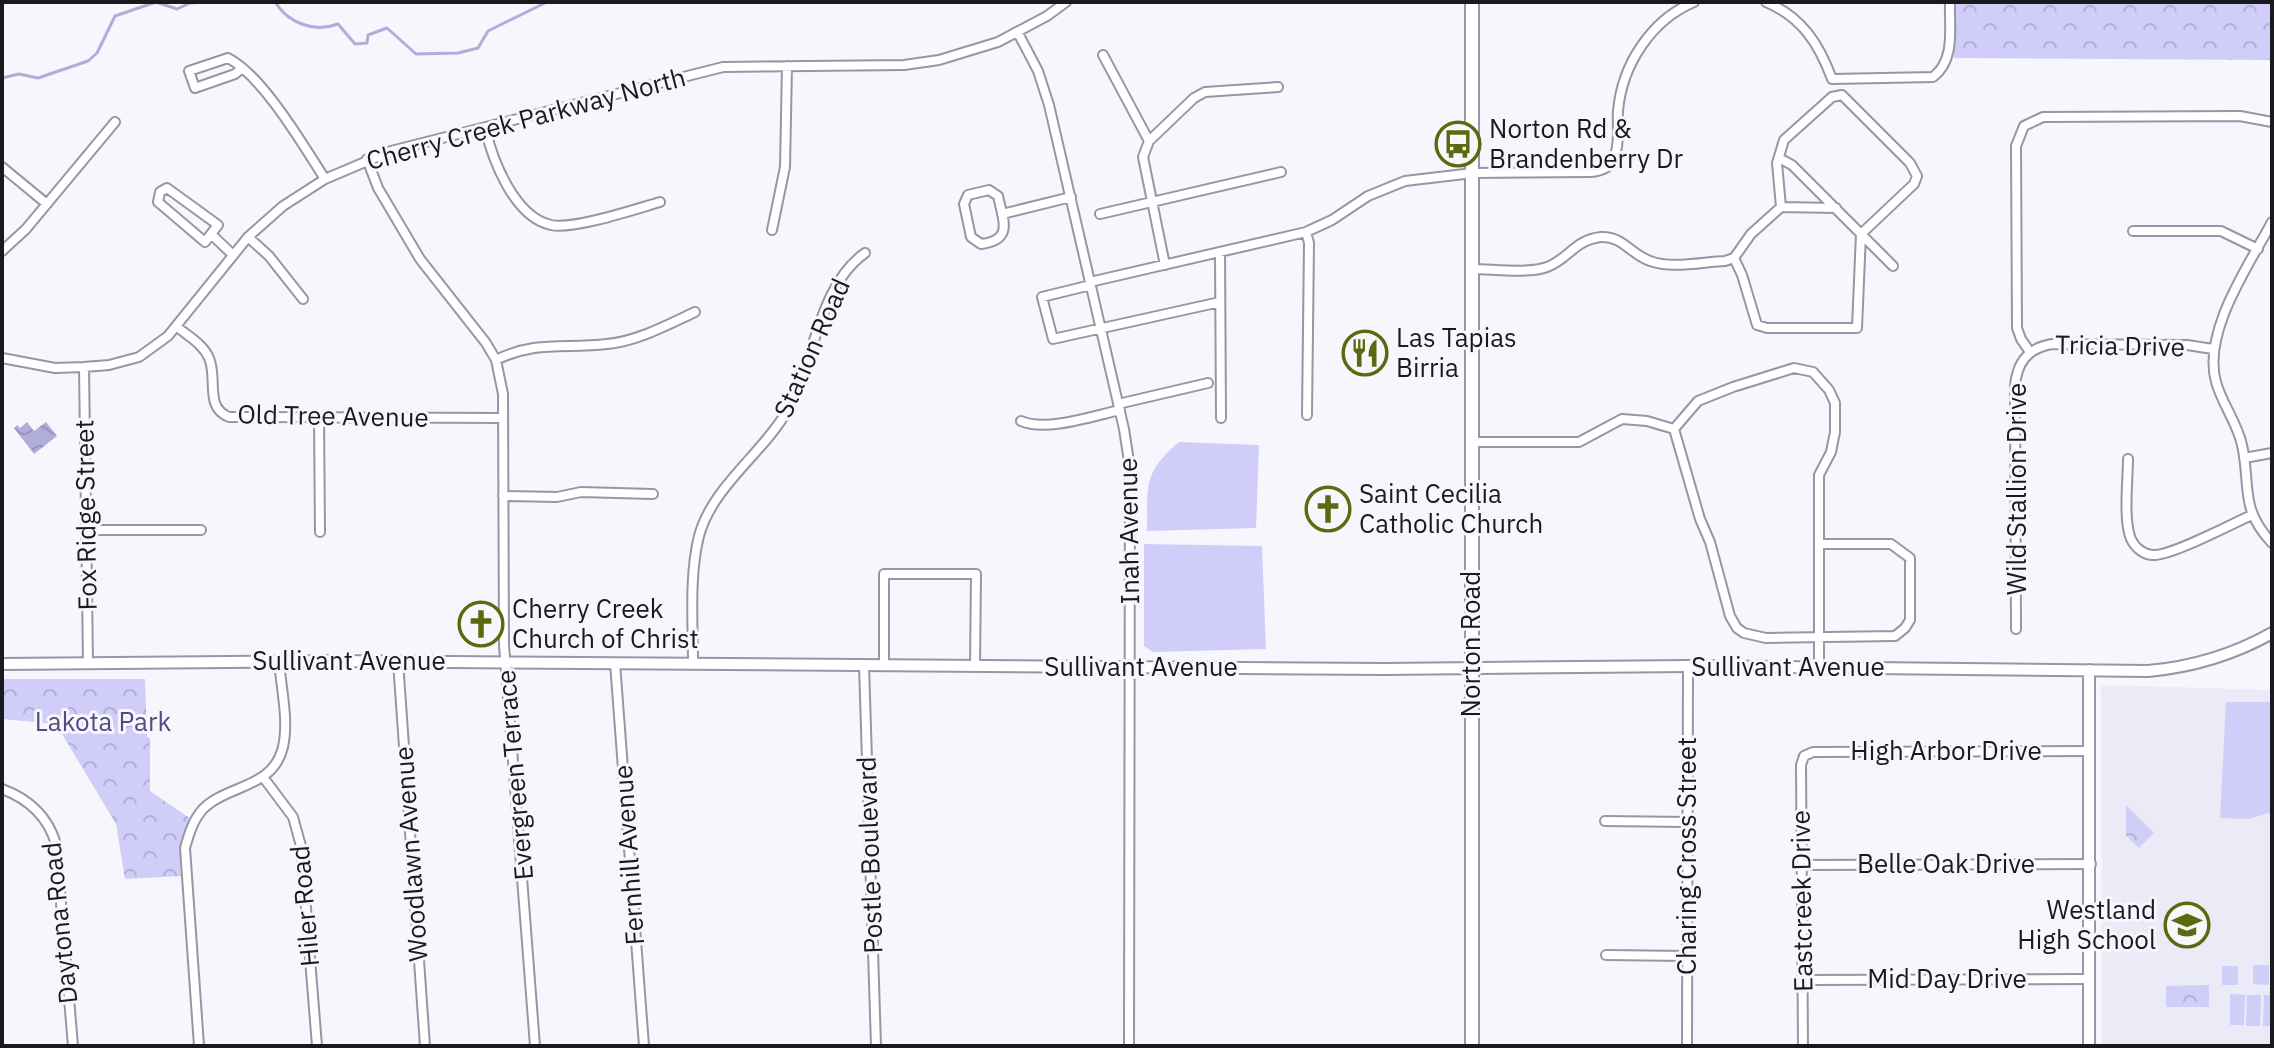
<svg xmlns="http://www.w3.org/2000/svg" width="2274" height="1048" font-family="'IBM Plex Sans',sans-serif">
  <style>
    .built { fill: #ebeaf7 }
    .green { fill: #d1cdf9 }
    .park { fill: url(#park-crowns) }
    .water { fill: url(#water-waves) }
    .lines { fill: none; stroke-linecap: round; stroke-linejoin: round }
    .stream { stroke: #b1add9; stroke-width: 3 }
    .minor-casing { stroke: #9796a4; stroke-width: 12 }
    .tertiary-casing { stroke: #9796a4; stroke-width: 14 }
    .secondary-casing { stroke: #9796a4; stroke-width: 16 }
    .minor { stroke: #fff; stroke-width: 8 }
    .tertiary { stroke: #fff; stroke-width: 10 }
    .secondary { stroke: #fff; stroke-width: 12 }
    .labels { text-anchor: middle; stroke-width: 6; stroke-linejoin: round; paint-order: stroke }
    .street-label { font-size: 26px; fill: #19191e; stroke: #f7f6fd }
    .poi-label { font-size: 26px; fill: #19191e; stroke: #f7f6fd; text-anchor: start }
    .park-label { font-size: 26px; fill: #524a83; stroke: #f7f6fd }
  </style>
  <defs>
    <pattern id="park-crowns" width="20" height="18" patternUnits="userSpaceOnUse" patternTransform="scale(2)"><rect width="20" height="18" fill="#d1cdf9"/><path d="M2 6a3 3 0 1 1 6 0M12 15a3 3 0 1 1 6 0" fill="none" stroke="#b3afd5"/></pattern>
    <pattern id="water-waves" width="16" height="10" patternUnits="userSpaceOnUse" patternTransform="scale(2)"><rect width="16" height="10" fill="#b1add9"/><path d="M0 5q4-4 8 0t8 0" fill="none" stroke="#9894ba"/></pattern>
  </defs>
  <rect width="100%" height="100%" fill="#f7f6fd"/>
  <!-- built -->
  <path class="built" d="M2101 685 2272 690V1046H2102Z"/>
  <!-- green -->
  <path class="green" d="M1179 442 1259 445 1256 528 1147 531C1148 485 1142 474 1179 442Z
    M1144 544 1262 546 1266 649 1153 652 1144 646Z
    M2226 702H2272V812L2248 819 2220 818Z
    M2253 965H2269V985L2253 984Z
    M2222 966H2238V985H2222Z
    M2230 994 2245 995 2244 1025H2230Z
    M2247 995H2261L2260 1026H2246Z
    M2264 995H2272V1026H2263Z"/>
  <!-- park -->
  <path class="park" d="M1953 2H2272V60L1954 58Z
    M2 679H145L147 737 150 738V791L191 819 180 848 181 876 125 879 116 824 56 724 2 719Z
    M2126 805 2154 833 2139 848 2126 835Z
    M2209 985V1007H2166V986Z"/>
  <!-- water -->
  <path class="water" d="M27 422 34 431 46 422 57 436 34 454 14 428 17 425 20 428Z"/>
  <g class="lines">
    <!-- stream -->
    <path class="stream" d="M275 2C288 23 314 33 338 24L355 44 367 43 368 35 387 28 416 54 458 53 478 48 488 31 547 2
      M2 78 19 74 38 78 88 61 97 53 115 16 156 2 177 9 190 3 204 2"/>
    <!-- minor casing -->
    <g class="minor-casing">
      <path id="minor" d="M1766 2C1802 17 1819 44 1832 79L1933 77C1956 60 1949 27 1950 2
        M1018 33 1038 71 1049 105 1124 429 1130 468 1129 1046
        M1103 55 1149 141
        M242 68 235 74 195 88 189 71 228 58C263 76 303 145 325 179
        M485 127C492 159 514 217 551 225 573 230 636 209 660 202
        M1779 158 1792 165 1893 266
        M367 159 378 188 420 259 486 343 496 360 503 394 504 645 535 1046
        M2 167 47 204
        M989 190 998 196C1003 220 1014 240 981 244L971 237 964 204 968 195Z
        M1781 207 1777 163 1784 140 1832 97 1842 95 1910 163 1917 176 1914 184 1861 234
        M1002 214 1071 197
        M1100 214 1281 172
        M2272 222C2249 265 2202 332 2216 382 2222 404 2237 422 2242 445 2251 485 2239 508 2272 543
        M772 230 785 167 787 66
        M2133 231H2221L2258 249
        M1306 232 1309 243 1307 415
        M211 234 205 242 158 202 160 192 167 188 218 225 211 234 233 255
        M248 237 269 256 303 299
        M2 251 26 229 115 122
        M1220 252 1221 418
        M1734 258 1742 275 1757 325 1767 328H1857L1861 234
        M1734 258 1751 234 1781 207 1836 208
        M1165 265 1143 157 1149 141 1194 98 1205 92 1278 87
        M1472 269C1493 269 1528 274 1547 267 1569 259 1574 240 1601 237 1623 236 1630 254 1650 261 1671 269 1702 262 1725 261L1734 258
        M1090 282 1306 232 1332 220 1368 196 1405 181 1473 173 1591 172C1602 171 1612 167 1615 155 1620 142 1617 125 1618 111 1622 65 1651 20 1694 2
        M1091 285 1042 297 1053 339 1220 302
        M176 326C188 336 203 344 209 358 218 379 204 407 229 417L503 418
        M2030 352 2021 339 2017 328 2016 146 2024 126 2043 117 2240 116 2272 122
        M2 358 55 368 84 367 109 365 139 357 168 336 248 237 283 206 325 179 391 151 723 67 904 65 939 60 998 42 1047 16 1066 2
        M496 360C537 340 564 349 607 344 638 341 667 325 695 312
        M84 367 88 663
        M1118 404 1208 383
        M319 418 320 532
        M1021 421C1046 432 1093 416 1120 410
        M1472 442H1579L1622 419 1647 421 1674 429
        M2244 458 2272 453
        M2128 459C2128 480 2123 520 2131 539 2135 548 2145 556 2155 555 2175 554 2231 524 2252 515
        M503 496 557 497 581 492 653 494
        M87 530H201
        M2016 629 2015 386C2017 362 2028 348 2052 344L2187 345 2213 349
        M398 661 425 1046
        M615 663 644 1046
        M693 664C693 623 689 576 699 536 712 487 763 453 787 411 815 363 817 287 865 253
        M864 665 876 1046
        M884 665V574H976L975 666
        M1819 666V475L1831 452 1835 432V403L1829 390 1813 372 1794 368 1733 387 1698 401 1674 429 1700 519 1710 542 1730 616 1737 628 1744 633 1766 638 1895 636 1905 628 1910 620V558L1891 544H1821
        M263 777 293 817 301 846 317 1046
        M2 789C29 799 48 817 56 844L73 1046
        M1605 821 1687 822
        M1801 865 2091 864
        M1606 955 1687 956
        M1804 980 2090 979
        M199 1046 185 848C189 834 193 820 203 809 228 784 273 789 283 747 289 720 281 688 279 661
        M1687 1046 1688 666
        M1803 1046 1801 765 1804 756 1813 752 2089 751"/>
    </g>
    <!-- tertiary casing -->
    <g class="tertiary-casing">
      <path id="tertiary" d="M2 664 325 661 1385 669 1688 666 2148 671C2192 667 2233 655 2272 633
        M2089 670V1046"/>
    </g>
    <!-- secondary casing -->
    <g class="secondary-casing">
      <path id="secondary" d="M1472 2V1046"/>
    </g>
    <!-- minor -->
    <use href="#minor" class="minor"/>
    <!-- tertiary -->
    <use href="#tertiary" class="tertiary"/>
    <!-- secondary -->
    <use href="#secondary" class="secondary"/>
  </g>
  <!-- icons -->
  <defs>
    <g id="bus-ring" transform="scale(2.3)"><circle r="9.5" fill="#f7f6fd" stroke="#5d690f" stroke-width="1.5"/><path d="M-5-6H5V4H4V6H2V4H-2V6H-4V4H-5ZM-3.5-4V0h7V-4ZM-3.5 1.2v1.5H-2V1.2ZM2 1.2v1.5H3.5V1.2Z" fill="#5d690f"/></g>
    <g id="restaurant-ring" transform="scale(2.3)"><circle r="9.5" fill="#f7f6fd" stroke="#5d690f" stroke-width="1.5"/><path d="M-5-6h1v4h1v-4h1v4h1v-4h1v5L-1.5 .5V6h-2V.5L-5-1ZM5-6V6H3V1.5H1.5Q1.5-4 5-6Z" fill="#5d690f"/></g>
    <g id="church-ring" transform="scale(2.3)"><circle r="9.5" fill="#f7f6fd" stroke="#5d690f" stroke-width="1.5"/><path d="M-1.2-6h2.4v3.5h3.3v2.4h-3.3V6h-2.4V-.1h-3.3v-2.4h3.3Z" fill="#5d690f"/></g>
    <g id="school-ring" transform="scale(2.3)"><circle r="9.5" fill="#f7f6fd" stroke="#5d690f" stroke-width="1.5"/><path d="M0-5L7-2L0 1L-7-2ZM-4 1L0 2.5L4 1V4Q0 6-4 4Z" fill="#5d690f"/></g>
  </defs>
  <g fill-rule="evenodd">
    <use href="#bus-ring" x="1458" y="144"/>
    <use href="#restaurant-ring" x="1365" y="353"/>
    <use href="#church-ring" x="1328" y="509"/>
    <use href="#church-ring" x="481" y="624"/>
    <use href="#school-ring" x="2187" y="925"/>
  </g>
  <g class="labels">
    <!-- street labels -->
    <g class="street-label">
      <text transform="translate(526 119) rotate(-15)" y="9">Cherry Creek Parkway North</text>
      <text transform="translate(2120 346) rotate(1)" y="9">Tricia Drive</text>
      <text transform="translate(812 348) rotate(-66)" y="9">Station Road</text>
      <text transform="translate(333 416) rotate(1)" y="9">Old Tree Avenue</text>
      <text transform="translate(2017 489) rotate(-90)" y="9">Wild Stallion Drive</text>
      <text transform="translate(86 515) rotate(-91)" y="9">Fox Ridge Street</text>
      <text transform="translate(1129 531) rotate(-91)" y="9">Inah Avenue</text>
      <text transform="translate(1471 644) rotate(-90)" y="9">Norton Road</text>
      <text x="349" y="670">Sullivant Avenue</text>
      <text x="1141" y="676">Sullivant Avenue</text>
      <text x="1788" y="676">Sullivant Avenue</text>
      <text x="1946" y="760">High Arbor Drive</text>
      <text transform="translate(515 775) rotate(-95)" y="9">Evergreen Terrace</text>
      <text transform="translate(411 854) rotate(-94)" y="9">Woodlawn Avenue</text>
      <text transform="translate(629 855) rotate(-94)" y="9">Fernhill Avenue</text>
      <text transform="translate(870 855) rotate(-92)" y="9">Postle Boulevard</text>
      <text transform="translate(1687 856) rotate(-90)" y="9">Charing Cross Street</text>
      <text x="1946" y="873">Belle Oak Drive</text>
      <text transform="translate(1802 901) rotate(-91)" y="9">Eastcreek Drive</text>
      <text transform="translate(305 906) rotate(-95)" y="9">Hiler Road</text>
      <text transform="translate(60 923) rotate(-96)" y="9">Daytona Road</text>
      <text x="1947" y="988">Mid Day Drive</text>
    </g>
    <!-- poi labels -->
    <g class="poi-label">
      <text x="1489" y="138">Norton Rd &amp;<tspan x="1489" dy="30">Brandenberry Dr</tspan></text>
      <text x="1396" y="347">Las Tapias<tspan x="1396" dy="30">Birria</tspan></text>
      <text x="1359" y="503">Saint Cecilia<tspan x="1359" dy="30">Catholic Church</tspan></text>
      <text x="512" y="618">Cherry Creek<tspan x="512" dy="30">Church of Christ</tspan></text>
      <text x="2156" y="919" text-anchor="end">Westland<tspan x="2156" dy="30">High School</tspan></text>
    </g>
    <!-- park labels -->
    <g class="park-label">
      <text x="103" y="731">Lakota Park</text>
    </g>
  </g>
  <!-- border -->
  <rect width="2274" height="1048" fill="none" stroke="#19191e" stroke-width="8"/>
</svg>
